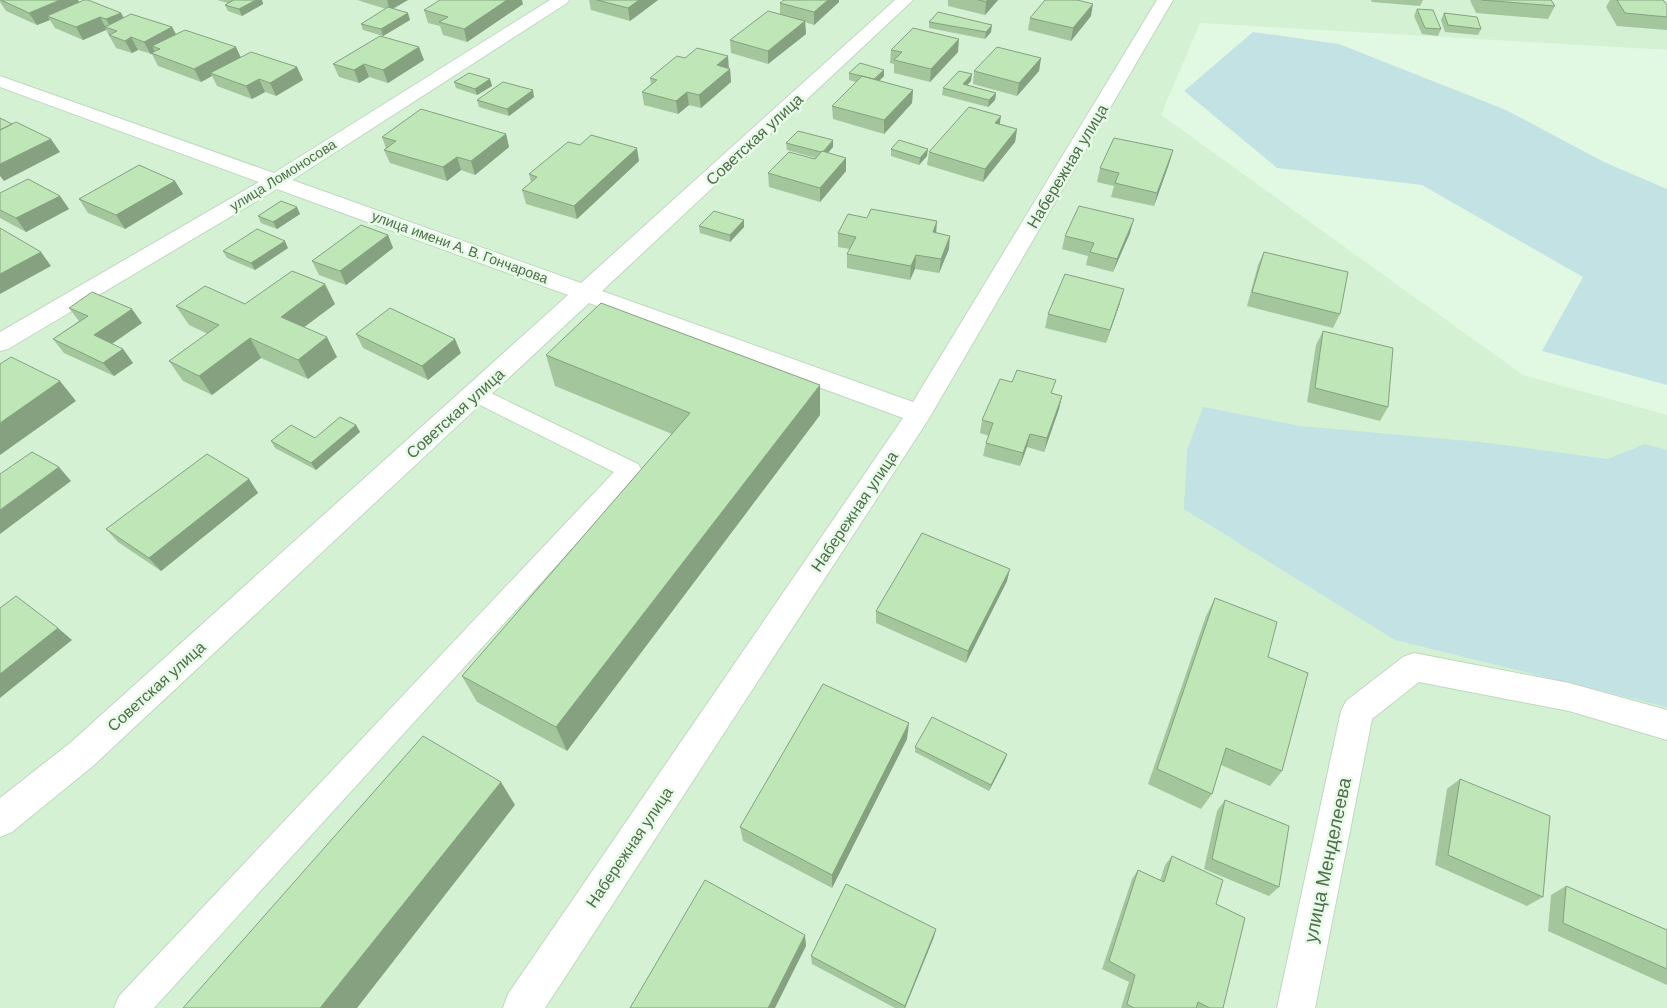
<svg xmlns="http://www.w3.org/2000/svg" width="1667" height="1008" font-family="'DM Sans',sans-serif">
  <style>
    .residential { fill: #d4f1d4 }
    .green { fill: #c2e2e4 }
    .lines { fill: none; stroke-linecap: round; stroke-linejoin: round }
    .lane-casing { stroke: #bed9bc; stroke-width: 2 }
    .street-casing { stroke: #bed9bc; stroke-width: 2 }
    .lane { fill: #fff; fill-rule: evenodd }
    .street { fill: #fff; fill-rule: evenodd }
    .wall { fill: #a3c69d }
    .shaded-wall { fill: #85a180 }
    .building { fill: #bee6b7; stroke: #85a180 }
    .labels { text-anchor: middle; stroke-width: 5; stroke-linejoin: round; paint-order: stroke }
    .far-street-label { font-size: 14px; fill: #526d4b; stroke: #e7fce8 }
    .street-label { font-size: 16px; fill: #526d4b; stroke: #e7fce8 }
    .near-street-label { font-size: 19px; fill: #526d4b; stroke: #e7fce8 }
  </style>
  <rect width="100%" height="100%" fill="#e1f9e3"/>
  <!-- residential -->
  <path class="residential" d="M0 0H1667V50L1200 23 1161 115 1523 375 1667 415V1008H0Z"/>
  <!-- green -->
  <path class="green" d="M1253 32 1339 44 1506 110 1604 162 1667 189V385L1542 351 1583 277 1422 185 1277 168 1184 91Z
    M1203 407 1300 426 1480 442 1608 459 1645 444 1667 450V707L1395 640 1184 509 1187 450Z"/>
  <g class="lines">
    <!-- lane casing -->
    <g class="lane-casing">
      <path id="lane" d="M476 386 638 464 642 470 638 476 154 1008H114L119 996 614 472 468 399 465 394 468 389Z"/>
    </g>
    <!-- street casing -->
    <g class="street-casing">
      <path id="street" d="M550 0H569L567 3 292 180 581 283 895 0H913L602 291 913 402 1157 0H1173L928 420 545 1008H503L508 994 903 418 589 303 94 765 12 832 0 837V798L70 743 568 295 277 189 8 349 0 351V332L259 182 0 87V76L274 173Z
        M1414 653 1569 683 1667 710V740L1569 711 1419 682 1372 719 1315 1008H1277L1341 711 1346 701 1403 657Z"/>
    </g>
    <!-- lane -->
    <use href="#lane" class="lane"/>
    <!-- street -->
    <use href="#street" class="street"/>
  </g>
  <!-- wall -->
  <path class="wall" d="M0 0H78L79 2 121 13 124 18 172 27 176 34 236 47 240 57 297 67 303 80 276 96 265 92 252 99 217 86 212 76 201 82 158 66 152 54 138 50 132 53 116 48 106 30 83 40 55 28 50 20 37 25 6 11 0 2Z
    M217 0H262L263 4 242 16 228 11 225 5 228 3Z
    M357 0H408L393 9 410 20 383 36 363 30 361 24 386 9Z
    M589 0H658L630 21 591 10Z
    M784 0H839V2L814 25 805 22 806 34 768 64 731 53 730 40 780 14V3Z
    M948 0H998L985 15 948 6Z
    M1371 0H1423L1420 6 1372 2Z
    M1470 0H1551L1555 6 1548 19 1476 13Z
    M1610 0H1663L1667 5V30L1617 26 1606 7Z
    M523 4 467 42 443 35 440 26 428 23 424 10Z
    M1417 9 1441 29 1438 36 1422 34 1414 16Z
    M1444 13 1481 29 1478 35 1445 32 1441 20Z
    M1091 16 1071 41 1028 30 1030 18Z
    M929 22 991 32 985 39 929 28Z
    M891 50 958 52 930 82 894 73V64L890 63Z
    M1041 58 1039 71 1017 96 973 84 974 71Z
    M424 60 388 83 369 77 359 83 339 77 333 64Z
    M730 69 731 82 701 108 689 105 678 114 644 105 642 92 651 84 650 78Z
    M884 70V76L879 81 913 90 912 103 884 134 833 119 832 106 856 82 849 80V73Z
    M490 79 492 86 477 95 456 88 454 82Z
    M971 81 967 85 996 93 995 100 988 107 942 95 943 88Z
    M534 97 509 116 479 107 477 100Z
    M1000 124 1017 129 1015 142 983 182 927 165 929 152Z
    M506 134 509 147 475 175 461 170 447 181 390 163 384 150 386 148 382 137Z
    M786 143 833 147 828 153 846 171 820 202 769 187 768 173 815 159 816 158 787 150Z
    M891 149 927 156 919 165 891 156Z
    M1173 150 1169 164 1154 206 1111 197 1114 186 1097 182 1100 168Z
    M639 161 577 219 526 204 522 190 531 182 529 174Z
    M175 181 183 194 125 229 88 213 79 199Z
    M0 193 60 196 69 209 26 232 0 218Z
    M300 214 277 229 261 223 258 216Z
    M744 220V227L730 242 700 233 699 226Z
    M838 233H936L949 249 939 273 915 269 910 280 847 268V254L850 249 838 247Z
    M1130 233 1113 272 1086 265 1088 256 1062 249 1065 236Z
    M388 235 393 248 346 285 319 275 312 261Z
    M288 248 255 270 227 258 223 251Z
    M1264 252 1340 314 1333 328 1247 306 1258 265Z
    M1120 303 1106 343 1045 328 1048 314Z
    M245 304H335L304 327 337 357 308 379 261 358 212 395 183 381 169 361 208 334 189 325 176 306Z
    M69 308 142 323 112 344 123 349 133 363 114 376 64 353 53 339 79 321Z
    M1323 331 1388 407 1380 421 1307 402 1316 345Z
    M356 334 461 353 428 380 363 348Z
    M546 355 820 415 567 751 477 702 462 676 672 434 555 386Z
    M1053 393 1062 396 1059 409 1044 452 1027 447 1020 466 983 456 986 443 989 436 980 433 982 420Z
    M356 425 360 432 316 470 275 448 271 441 315 438Z
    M249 479 258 493 161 571 118 542 106 529Z
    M1007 581 966 663 876 623V611Z
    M1215 598 1268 657 1282 771 1270 786 1221 765 1212 794 1201 809 1148 784 1206 616Z
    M907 739 832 888 743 841 740 827Z
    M915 747 1005 760 989 791 915 752Z
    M1460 779 1543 897 1527 906 1435 865 1447 789Z
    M1225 800 1279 887 1269 896 1204 869 1217 811Z
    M1172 856 1216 904 1223 1008H1121L1129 982 1102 969 1132 879 1138 870 1160 881 1165 865Z
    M1566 886 1667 930V985L1548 931 1551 895Z
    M934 937 905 1008H895L812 964 811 956Z"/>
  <!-- shaded-wall -->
  <path class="shaded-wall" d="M60 0H78L82 7 47 16 50 20 37 25 29 13Z
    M256 0H262L263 4 242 16 239 9Z
    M387 0H408L390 10Z
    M507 0H522L523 4 467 42 464 29Z
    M639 0H658L630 21 628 8Z
    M828 0H839V2L814 25V12Z
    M988 0H998L985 15 986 2Z
    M1093 4 1091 16 1071 41 1073 28Z
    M121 13 128 26 112 30 106 19Z
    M408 13 410 20 383 36 381 29Z
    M100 17 106 28 105 27 106 30 83 40 76 27Z
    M805 21 806 34 768 64V51Z
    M992 25 991 32 985 39 986 32Z
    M172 27 179 40 160 49 152 46 155 52 151 53V55L144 42Z
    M131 37 138 50 132 53 125 41Z
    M959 39 958 52 930 82 931 69Z
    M236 47 242 60 210 73 212 76 201 82 194 69Z
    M419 47 424 60 388 83 383 70Z
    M728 56 729 69 717 65Z
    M1041 58 1039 71 1017 96 1019 83Z
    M364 64 369 77 359 83 354 70Z
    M297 67 303 80 276 96 270 83Z
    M730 69 731 82 701 108 699 95Z
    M884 70V76L873 87 874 80Z
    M972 74 971 81 962 91 963 84Z
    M259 79 265 92 252 99 246 86Z
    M490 79 492 86 477 95 475 89Z
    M533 90 534 97 509 116 507 109Z
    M913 90 912 103 884 134V120Z
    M687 92 689 105 678 114 676 101Z
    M996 93 995 100 988 107 989 100Z
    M1001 116 999 130 995 123Z
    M1017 129 1015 142 983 182 985 169Z
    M506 134 509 147 475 175 471 161Z
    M51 139 60 152 4 181 0 176V164Z
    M833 140V147L822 160V153Z
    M637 148 639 161 577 219 574 206Z
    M928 149 927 156 919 165 920 158Z
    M1173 150 1169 164 1154 206 1157 193Z
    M457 157 461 170 447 181 443 167Z
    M846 158V171L820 202V188Z
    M175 181 183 194 125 229 116 215Z
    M60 196 69 209 26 232 16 218Z
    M297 207 300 214 277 229 273 222Z
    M1134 219 1130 233 1113 272 1117 259Z
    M744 220V227L730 242V235Z
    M937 221 936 235 933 232Z
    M388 235 393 248 346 285 340 271Z
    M950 236 949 249 939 273 941 259Z
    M285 241 288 248 255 270 251 263Z
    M41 252 51 266 0 294V274Z
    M916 255 915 269 910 280 911 266Z
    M325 284 335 304 291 337 281 317Z
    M1124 289 1120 303 1106 343 1110 330Z
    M132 309 142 323 104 349 94 335Z
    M327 337 337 357 308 379 298 360Z
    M250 338 261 358 212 395 199 376Z
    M455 339 461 353 428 380 422 366Z
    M123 349 133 363 114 376 103 363Z
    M60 381 76 401 0 455V423Z
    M820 385V415L567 751 556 727Z
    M1062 396 1059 409 1044 452 1047 438Z
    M356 425 360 432 316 470 311 463Z
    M1030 434 1027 447 1020 466 1023 453Z
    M59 467 71 481 0 534V510Z
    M249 479 258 493 161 571 149 558Z
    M1010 569 1007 581 966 663 968 651Z
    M58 628 72 640 0 698V674Z
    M909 723 907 739 832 888V875Z
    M1007 754 1005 760 989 791 991 785Z
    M501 782 515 805 357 1008H320Z
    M936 929 934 937 905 1008H904Z
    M805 935 806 946 775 1008H768Z"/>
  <!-- building -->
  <path class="building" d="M1 0H60L29 13Z
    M84 0H88L121 13 106 19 100 17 76 27 47 16Z
    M234 0H256L239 9 225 5Z
    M440 0H507L464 29 439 22 448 17 424 10Z
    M597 0H639L628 8Z
    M784 0H828L814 12 780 3Z
    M978 0H988L986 2Z
    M1045 0H1077L1093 4 1073 28 1030 18Z
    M1482 0H1551L1555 6Z
    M1617 0H1663L1667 5V17L1625 13Z
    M388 7 408 13 381 29 361 24Z
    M1417 9 1433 10 1441 29 1425 28Z
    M768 11 805 21 768 51 730 40Z
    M938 12 992 25 986 32 929 22Z
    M1444 13 1477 17 1481 29 1448 25Z
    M131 14 172 27 144 42 131 37 125 41 109 35 117 31 105 27Z
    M913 28 959 39 931 69 894 60 902 52 891 50Z
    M185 30 236 47 194 69 151 53 160 49 152 46Z
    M380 36 419 47 383 70 364 64 354 70 333 64Z
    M997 47 1041 58 1019 83 974 71Z
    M697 48 728 56 717 65 730 69 699 95 687 92 676 101 642 92 657 80 650 78 677 56 685 58Z
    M251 52 297 67 270 83 259 79 246 86 210 73Z
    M860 63 884 70 874 79 849 73Z
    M959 71 972 74 963 84 996 93 989 100 943 88Z
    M469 73 490 79 475 89 454 82Z
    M862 76 913 90 884 120 832 106Z
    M503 82 533 90 507 109 477 100Z
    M969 107 1001 116 995 123 1017 129 985 169 929 152Z
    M421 109 506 134 471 161 457 157 443 167 384 150 396 141 382 137Z
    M0 118 12 124 0 130Z
    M16 122 51 139 0 164V130Z
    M798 131 833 140 823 152 822 151 821 152 786 143Z
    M591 135 637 148 574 206 522 190 537 177 529 174 568 142 580 145Z
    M1114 138 1173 150 1157 193 1115 183 1119 173 1100 168Z
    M899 140 928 149 920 158 891 149Z
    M822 151 846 158 820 188 768 173 789 152 815 159Z
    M139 165 175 181 116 215 79 199Z
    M28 179 60 196 16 218 0 210V193Z
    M281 201 297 207 273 222 258 216Z
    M1079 206 1134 219 1117 259 1090 252 1094 243 1065 236Z
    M871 209 937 221 933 232 950 236 941 259 916 255 911 266 847 254 856 237 838 233 848 214 867 218Z
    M714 211 744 220 730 235 699 226Z
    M361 225 388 235 340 271 312 261Z
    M0 228 41 252 0 274Z
    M257 229 285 241 251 263 223 251Z
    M1264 252 1348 272 1340 314 1252 292Z
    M292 271 325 284 281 317 327 337 298 360 250 338 199 376 169 361 219 325 176 306 205 286 245 304Z
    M1065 274 1124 289 1110 330 1048 314Z
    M92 292 132 309 94 335 123 349 103 363 53 339 88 316 69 308Z
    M601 303 820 385 556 727 462 676 690 413 546 355Z
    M390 308 455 339 422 366 356 334Z
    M1323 331 1393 348 1388 407 1315 388Z
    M11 357 60 381 0 423V364Z
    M1017 370 1056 380 1051 393 1062 396 1047 438 1030 434 1023 453 986 443 993 423 982 420 1000 379 1012 382Z
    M340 417 356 425 311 463 271 441 291 425 315 438Z
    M32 452 59 467 0 510V474Z
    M207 454 249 479 149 558 106 529Z
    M922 533 1010 569 968 651 876 611Z
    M16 596 58 628 0 674V608Z
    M1215 598 1277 622 1268 657 1308 673 1282 771 1226 748 1212 794 1157 769Z
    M823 684 909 723 832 875 740 827Z
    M932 717 1007 754 991 785 915 747Z
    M423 736 501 782 320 1008H183Z
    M1460 779 1550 816 1543 897 1448 855Z
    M1225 800 1289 826 1279 887 1212 859Z
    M1172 856 1223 880 1216 904 1245 918 1223 1008H1210L1198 1002 1196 1008H1134L1127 1004 1135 975 1109 961 1138 870 1164 882Z
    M705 880 805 935 768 1008H630Z
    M846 884 936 929 905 1006 811 956Z
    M1566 886 1667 930V969L1563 923Z"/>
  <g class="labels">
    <!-- far-street labels -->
    <g class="far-street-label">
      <text transform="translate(283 175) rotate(-32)" y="5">улица Ломоносова</text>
      <text transform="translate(460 247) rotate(20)" y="5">улица имени А. В. Гончарова</text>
    </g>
    <!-- street labels -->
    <g class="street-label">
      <text transform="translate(754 139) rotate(-43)" y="6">Советская улица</text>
      <text transform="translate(1067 166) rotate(-59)" y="6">Набережная улица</text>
      <text transform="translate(455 413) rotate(-42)" y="6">Советская улица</text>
      <text transform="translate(854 511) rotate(-56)" y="6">Набережная улица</text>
      <text transform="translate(156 686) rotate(-42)" y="6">Советская улица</text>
      <text transform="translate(629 847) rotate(-56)" y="6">Набережная улица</text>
    </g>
    <!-- near-street labels -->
    <g class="near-street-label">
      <text transform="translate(1327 860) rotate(-78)" y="7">улица Менделеева</text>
    </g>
  </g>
</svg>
